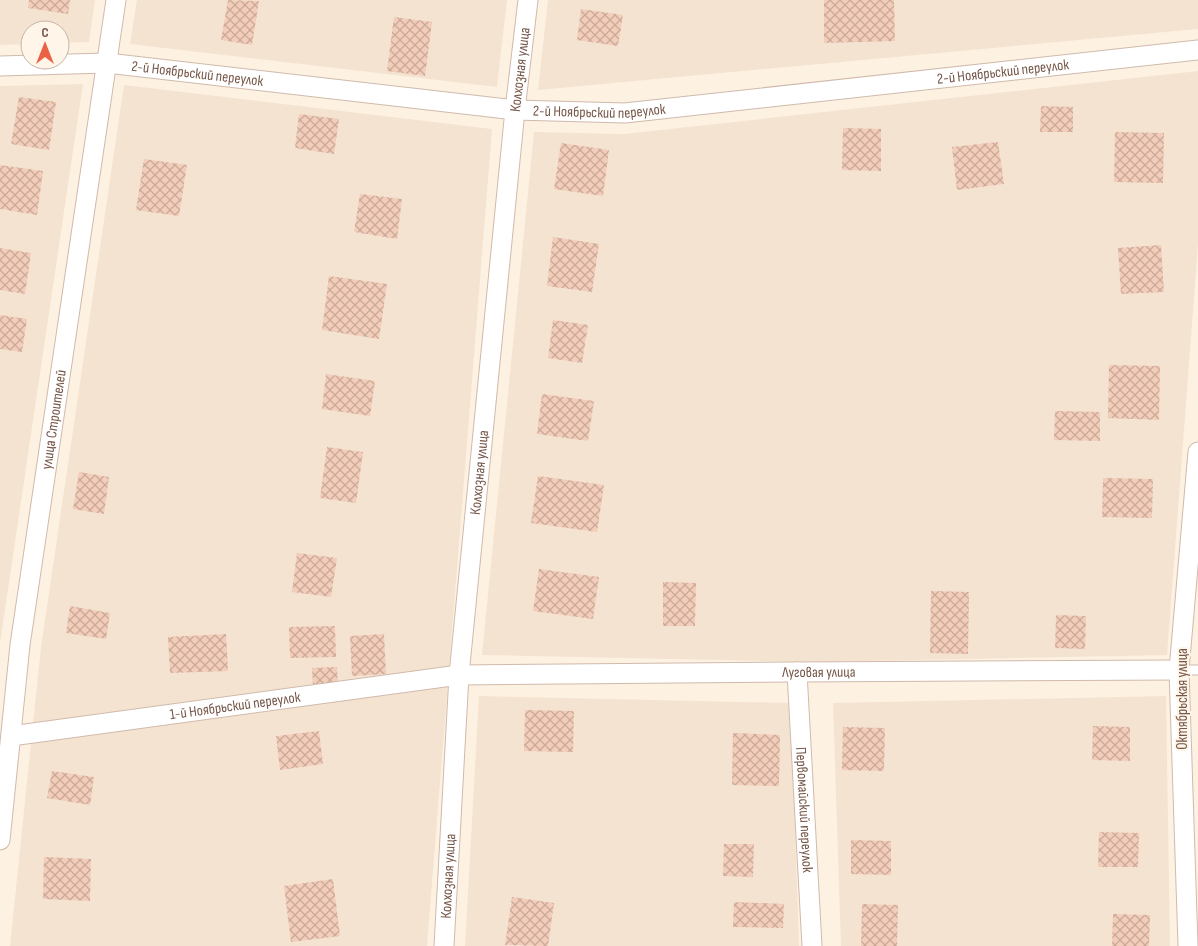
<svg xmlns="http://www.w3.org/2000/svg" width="1198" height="946" font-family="'Sofia Sans Condensed',sans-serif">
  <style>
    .residential { fill: #f5e3d1 }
    .building { fill: url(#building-cross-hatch) }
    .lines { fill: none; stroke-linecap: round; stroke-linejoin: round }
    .service-casing { stroke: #d0baac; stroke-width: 11 }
    .minor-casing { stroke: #d0baac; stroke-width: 21 }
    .service { stroke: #fff; stroke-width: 9 }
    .minor { stroke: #fff; stroke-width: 19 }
    .labels { text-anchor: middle; stroke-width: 4; stroke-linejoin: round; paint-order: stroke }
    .street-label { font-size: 15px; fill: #755648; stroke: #fff5e9 }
  </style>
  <defs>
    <pattern id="building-cross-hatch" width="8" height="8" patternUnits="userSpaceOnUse" patternTransform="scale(1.25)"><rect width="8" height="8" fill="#f3cdb9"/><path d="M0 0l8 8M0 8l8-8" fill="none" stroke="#c9a998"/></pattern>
  </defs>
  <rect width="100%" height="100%" fill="#fdf1e2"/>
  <!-- residential -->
  <path class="residential" d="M0 0H95L89 42 60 43V30H30V44L0 45Z
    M137 0H507L497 87 130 44Z
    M548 0H1198V29L538 90Z
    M1198 71V245L1167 655 811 662 482 655 534 132 624 134Z
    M83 84 0 643V86Z
    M124 85 492 129 427 946H10L41 647Z
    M479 696 791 703 799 946H465Z
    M1166 696 1170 946H841L833 703Z"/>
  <!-- building -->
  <path class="building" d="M29 0H70L68 14 28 8Z
    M228 0 259 1 252 45 221 40Z
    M824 0H894L895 41 824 43Z
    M581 9 623 15 618 46 577 40Z
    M394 17 432 22 425 76 387 71Z
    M19 97 56 102 49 150 11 144Z
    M1041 106 1073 107V132H1040Z
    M299 114 339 119 334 154 295 148Z
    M843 128 881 129V171L842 170Z
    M1115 132 1164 133 1163 183 1114 182Z
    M998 142 1004 184 957 190 952 147Z
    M561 143 609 150 603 196 554 189Z
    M144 159 187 165 179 216 136 210Z
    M0 165 43 171 37 215 0 209Z
    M360 194 402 199 397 239 354 232Z
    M553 237 599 244 592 292 547 286Z
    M1161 245 1164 292 1121 294 1118 248Z
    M0 248 31 253 25 294 0 290Z
    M329 276 387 284 379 339 322 330Z
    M0 315 27 319 22 352 0 349Z
    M553 320 588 325 582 363 548 358Z
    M1109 365 1160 366 1159 420 1108 418Z
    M326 374 375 381 370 416 322 409Z
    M542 394 594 401 588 441 537 434Z
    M1055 411 1100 412V441L1054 440Z
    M327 447 363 452 356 503 320 498Z
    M79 472 109 477 104 514 73 509Z
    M538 476 604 485 597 532 531 523Z
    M1103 478 1153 479 1152 518 1102 517Z
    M297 553 337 558 331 597 292 592Z
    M539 569 599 577 593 619 533 611Z
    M663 582 696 583 695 626H663Z
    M931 591 969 592 968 654 930 653Z
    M70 606 110 613 106 639 66 633Z
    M1056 615 1086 616 1085 649 1055 648Z
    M335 626 336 657 290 658 289 627Z
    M226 634 228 671 170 673 168 637Z
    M384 634 386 674 352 676 350 636Z
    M337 667 338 687 313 688 312 668Z
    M525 710 574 711 573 752 524 751Z
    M1093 726 1130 727V761L1092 760Z
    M843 727 885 728 884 771 842 770Z
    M319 731 323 764 280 770 276 736Z
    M733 733 780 735 779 786 732 785Z
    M52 771 94 777 90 805 47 798Z
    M1099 832 1139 833 1138 867H1098Z
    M851 840 891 841V875L851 874Z
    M724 844H754L753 877 723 876Z
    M44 857 91 859 90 901 43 899Z
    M333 879 340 936 291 942 284 886Z
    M512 897 554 903 548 946 505 945Z
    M734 902 784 904 783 928 733 927Z
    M862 904 898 905 897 946H861Z
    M1113 914 1150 915 1149 946H1112Z"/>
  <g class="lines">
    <!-- service casing -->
    <g class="service-casing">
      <path id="service" d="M1179 670H1198"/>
    </g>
    <!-- minor casing -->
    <g class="minor-casing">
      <g id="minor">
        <path id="s1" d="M0 66 107 63 515 110 625 113 1198 50"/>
        <path id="s2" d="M797 672 812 946"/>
        <path id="s3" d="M11 736 459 675 797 672 1179 670"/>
        <path id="s4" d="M0 840 20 645 116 0"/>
        <path id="s5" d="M444 946 459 675 515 110 528 0"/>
        <path d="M1188 946 1179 670 1198 452"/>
      </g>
    </g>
    <!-- service -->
    <use href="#service" class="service"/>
    <!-- minor -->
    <use href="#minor" class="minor"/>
  </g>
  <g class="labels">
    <!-- street labels -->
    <g class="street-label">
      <text dy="5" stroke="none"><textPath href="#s5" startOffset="880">Колхозная улица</textPath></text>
      <text dy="5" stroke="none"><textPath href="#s1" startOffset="1008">2-й Ноябрьский переулок</textPath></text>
      <text dy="5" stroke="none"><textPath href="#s1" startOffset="198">2-й Ноябрьский переулок</textPath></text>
      <text dy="5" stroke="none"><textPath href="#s1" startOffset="602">2-й Ноябрьский переулок</textPath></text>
      <text dy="5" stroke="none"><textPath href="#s4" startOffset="424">улица Строителей</textPath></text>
      <text dy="5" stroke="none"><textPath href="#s5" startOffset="475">Колхозная улица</textPath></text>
      <text dy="5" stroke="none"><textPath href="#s3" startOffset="812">Луговая улица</textPath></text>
      <text transform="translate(1182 699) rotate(-90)" y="5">Октябрьская улица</text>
      <text dy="5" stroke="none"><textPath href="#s3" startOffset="226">1-й Ноябрьский переулок</textPath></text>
      <text dy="5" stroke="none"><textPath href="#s2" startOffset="138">Первомайский переулок</textPath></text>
      <text dy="5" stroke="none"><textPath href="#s5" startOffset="70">Колхозная улица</textPath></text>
    </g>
  </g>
  <!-- north arrow -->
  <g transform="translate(45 45)"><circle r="24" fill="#fff5e9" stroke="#c8b5a9"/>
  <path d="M0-4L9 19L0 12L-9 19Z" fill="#ea6144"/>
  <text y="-8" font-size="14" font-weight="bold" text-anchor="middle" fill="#755648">С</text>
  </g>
</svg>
